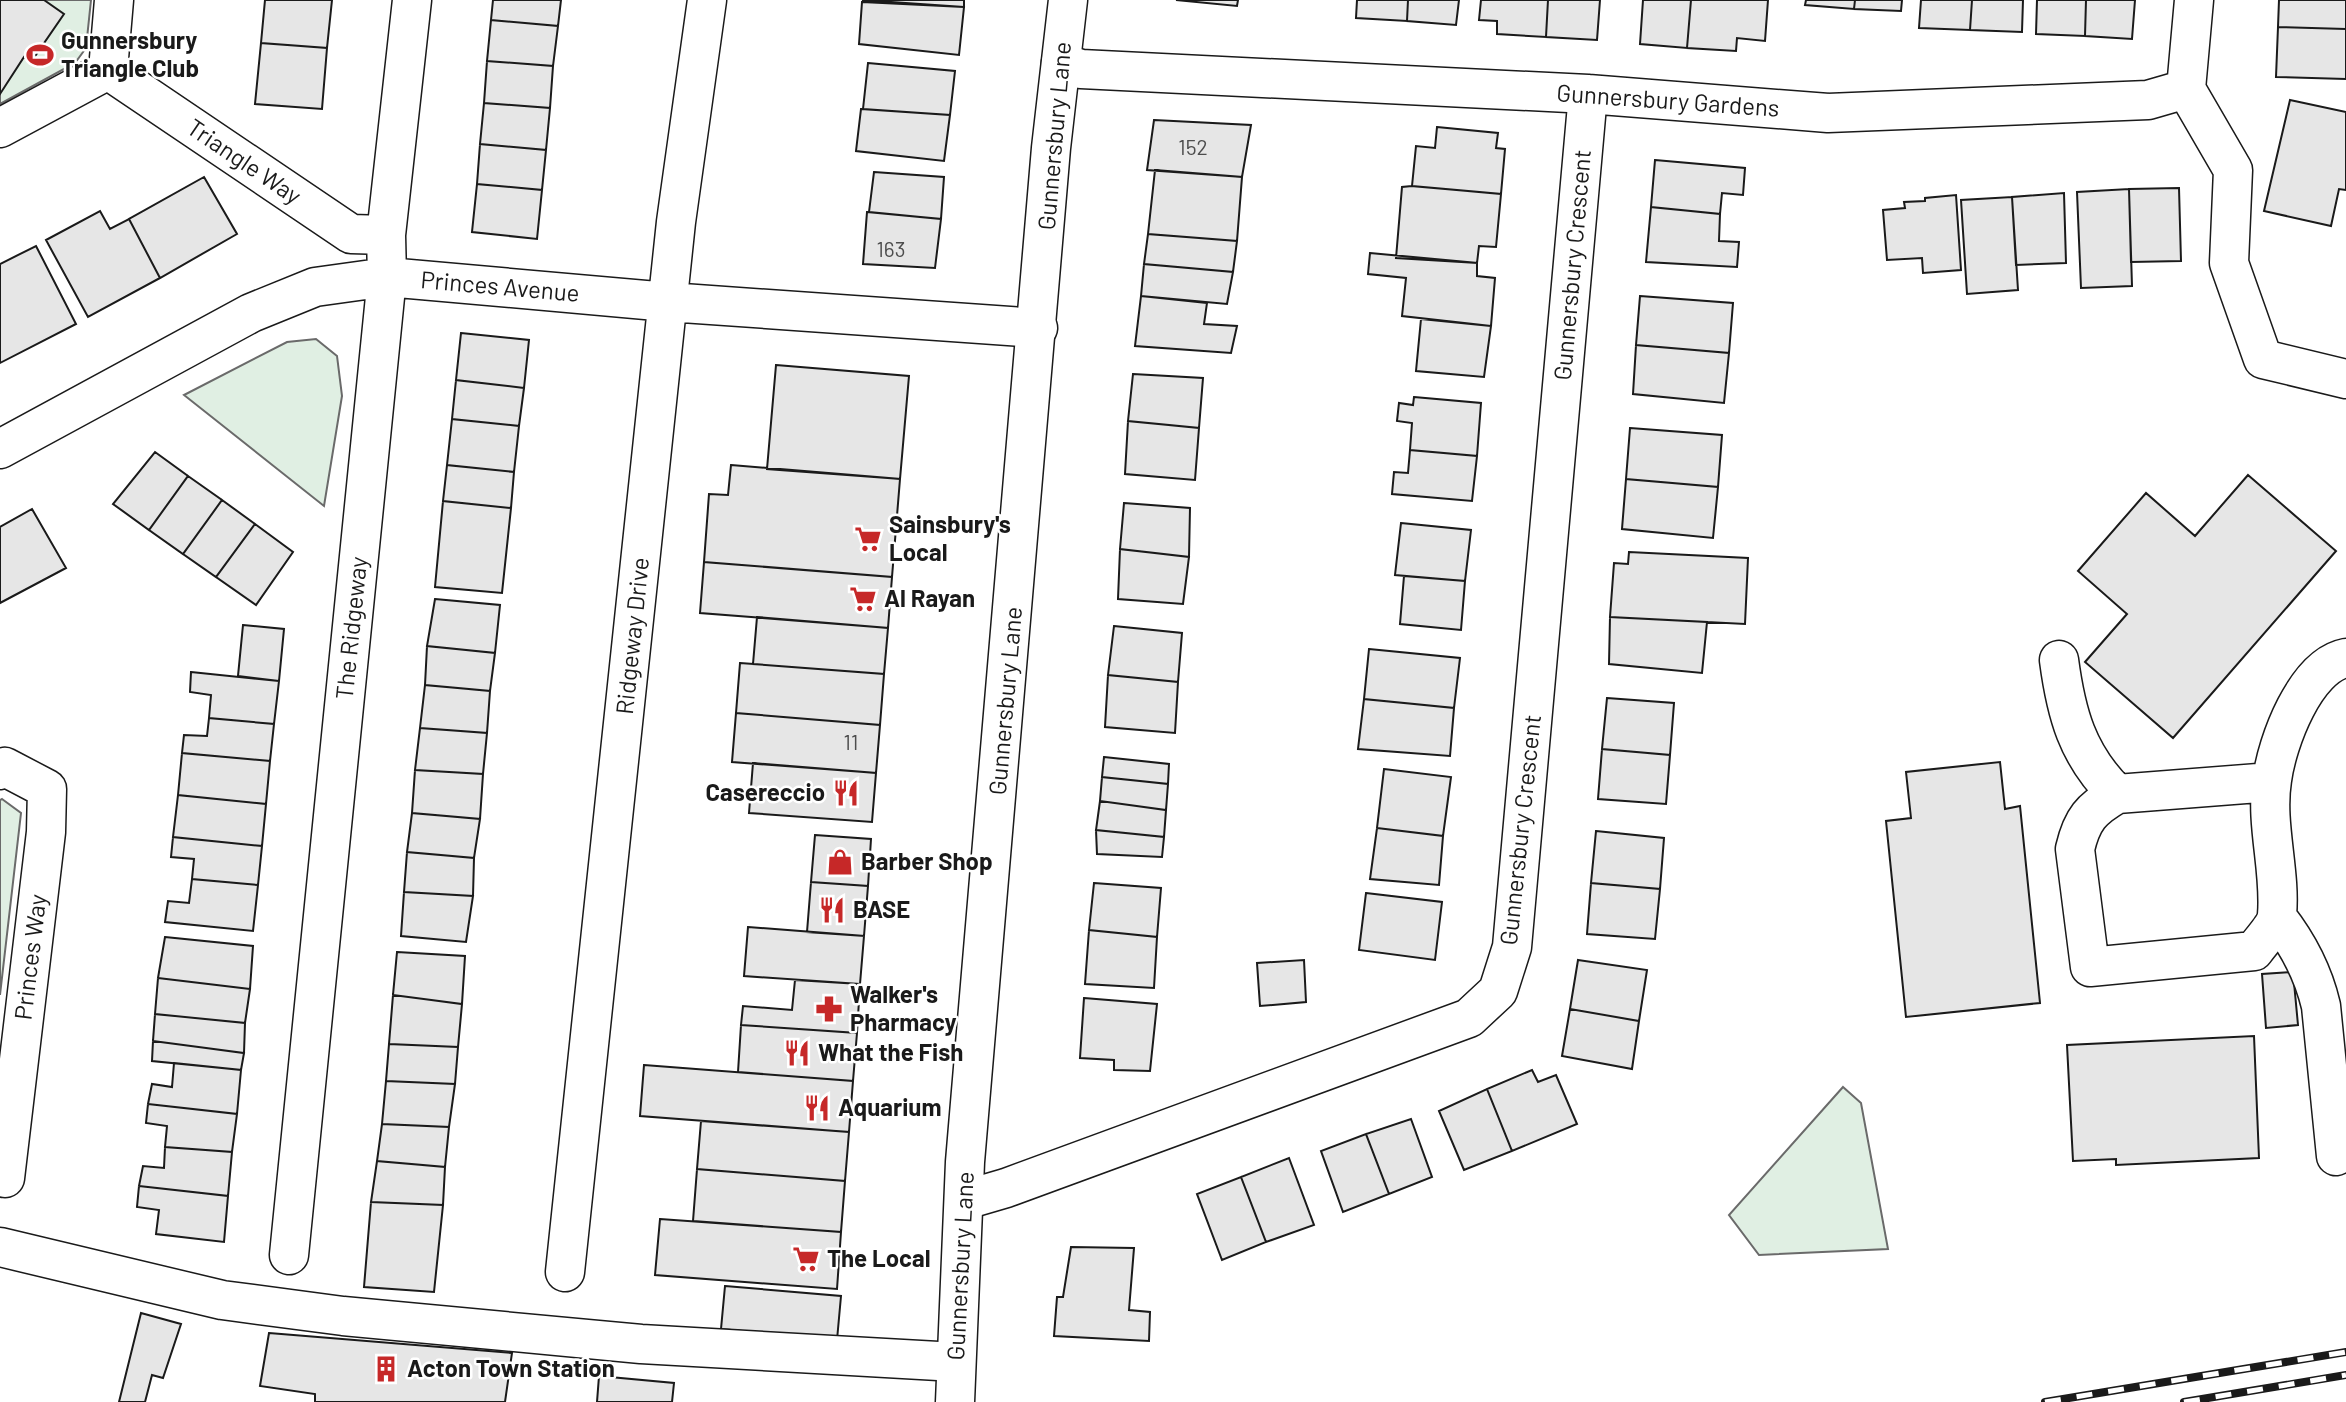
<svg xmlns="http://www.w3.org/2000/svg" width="2346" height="1402" font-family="Barlow,sans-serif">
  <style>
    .green { fill: #e0efe3; stroke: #6a6a6a; stroke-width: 2 }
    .building { fill: #e6e6e6; stroke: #1a1a1a; stroke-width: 2 }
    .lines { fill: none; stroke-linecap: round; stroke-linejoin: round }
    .minor-casing { stroke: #1a1a1a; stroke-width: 41 }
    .major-casing { stroke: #1a1a1a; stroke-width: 41 }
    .minor { stroke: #fff; stroke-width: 38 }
    .major { stroke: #fff; stroke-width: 38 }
    .rail-casing { stroke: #1a1a1a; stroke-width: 8 }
    .rail { stroke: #fff; stroke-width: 5; stroke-dasharray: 16; stroke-linecap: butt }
    .labels { text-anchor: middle; stroke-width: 5; stroke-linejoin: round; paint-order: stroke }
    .number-label { font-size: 21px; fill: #4d4d4d }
    .poi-label { font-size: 24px; font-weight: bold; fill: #1a1a1a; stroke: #fff; text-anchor: start }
    .street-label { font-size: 24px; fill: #1a1a1a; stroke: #fff }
  </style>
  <rect width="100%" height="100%" fill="#fff"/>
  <!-- green -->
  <path class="green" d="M0 0H91L86 48 75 63 0 104Z
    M316 339 337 356 342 396 324 506 184 395 287 342Z
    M2 799 21 813 0 995V800Z
    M1843 1087 1861 1103 1888 1249 1759 1255 1729 1215Z"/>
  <!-- building -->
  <path class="building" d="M0 0H44L64 14 31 62 24 57 0 94Z
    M265 0H332L327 48 261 43Z
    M493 0H561L558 26 491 20Z
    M862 0H964V7Z
    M1176 0H1238L1237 6Z
    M1357 0H1408L1407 21 1356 18Z
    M1408 0H1459L1456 25 1407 21Z
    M1481 0H1548L1546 37 1497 34V21L1479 20Z
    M1548 0H1600L1597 40 1546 37Z
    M1643 0H1691L1687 48 1640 44Z
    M1691 0H1768L1765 41 1737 38 1736 51 1687 48Z
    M1806 0H1855L1854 9 1805 5Z
    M1855 0H1902L1901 11 1854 9Z
    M1921 0H1972L1970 30 1919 28Z
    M1972 0H2023L2022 32 1970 30Z
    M2037 0H2086L2085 36 2036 34Z
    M2086 0H2135L2132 39 2085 36Z
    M2279 0H2346V29L2278 27Z
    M862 2 964 7 959 55 859 44Z
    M491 20 558 26 553 66 487 61Z
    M2278 27 2346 29V79L2276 77Z
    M261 43 327 48 322 109 255 104Z
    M487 61 553 66 550 108 484 103Z
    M868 63 955 71 950 115 863 109Z
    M2290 100 2346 112V190L2339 189 2331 226 2264 211Z
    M484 103 550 108 546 150 480 144Z
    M861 109 950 115 944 161 856 151Z
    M1154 120 1251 125 1242 177 1147 170Z
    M1437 127 1498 133 1496 148 1505 149 1501 194 1412 186 1416 146 1435 148Z
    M480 144 546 150 542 190 477 184Z
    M1655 160 1745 168 1743 195 1722 193 1720 214 1651 207Z
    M1155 170 1242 177 1237 241 1148 234Z
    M874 172 944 177 941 219 869 212Z
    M204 177 237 234 160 278 129 219Z
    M477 184 542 190 537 239 472 232Z
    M1412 186 1501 194 1496 247 1479 246 1477 263 1396 258 1402 187Z
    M2179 188 2181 261 2131 262 2129 189Z
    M2129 189 2132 286 2081 288 2077 192Z
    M2064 193 2066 263 2016 265 2012 197Z
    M1956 195 1961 270 1923 273 1922 258 1887 260 1883 210 1905 208 1904 202 1925 201V198Z
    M2012 197 2018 290 1967 294 1961 200Z
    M1651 207 1720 214 1719 241 1739 242 1737 267 1646 262Z
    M100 211 110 229 129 219 160 278 88 317 46 240Z
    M867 212 941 219 935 268 863 264Z
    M1148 234 1237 241 1233 272 1144 264Z
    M36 246 76 324 0 363V264Z
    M1370 253 1477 263V276L1495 278 1491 326 1402 316 1406 278 1368 274Z
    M1144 264 1233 272 1227 304 1141 296Z
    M1141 296 1207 303 1204 324 1237 326 1231 353 1135 346Z
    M1640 296 1733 303 1729 353 1636 345Z
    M1421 319 1491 326 1484 377 1416 371Z
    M461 333 529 340 524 388 456 380Z
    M1636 345 1729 353 1724 403 1633 394Z
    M776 365 909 376 900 479 767 469Z
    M1133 374 1203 378 1199 428 1128 421Z
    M456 380 524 388 519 426 452 419Z
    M1414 397 1481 403 1477 456 1410 450 1412 423 1397 421 1399 403 1413 405Z
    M452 419 519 426 514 472 447 465Z
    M1128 421 1199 428 1195 480 1125 474Z
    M1630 428 1722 435 1718 487 1626 479Z
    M1410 450 1477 456 1472 501 1392 494 1394 472 1408 473Z
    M155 452 188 476 149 530 113 504Z
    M447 465 514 472 511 508 443 501Z
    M731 465 900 479 892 577 704 562 709 494 728 495Z
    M2248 475 2336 551 2173 738 2085 662 2127 614 2078 571 2146 493 2195 536Z
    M188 476 222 500 183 554 149 530Z
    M1626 479 1718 487 1713 538 1622 529Z
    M222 500 255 524 216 577 183 554Z
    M443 501 511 508 502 593 435 587Z
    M1124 503 1190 508 1189 557 1120 549Z
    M32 509 66 568 0 603V527Z
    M1401 523 1471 530 1465 581 1395 575Z
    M255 524 293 552 256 605 216 577Z
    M1120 549 1189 557 1183 604 1118 599Z
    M1629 552 1748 558 1745 624 1610 617 1614 563 1628 564Z
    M704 562 892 577 888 628 700 613Z
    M1404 576 1465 581 1461 630 1400 624Z
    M435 599 500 605 495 653 427 646Z
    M757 617 888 628 884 674 753 664Z
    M1610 617 1707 622 1702 673 1609 664Z
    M243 625 284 629 279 681 238 676Z
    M1114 626 1182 633 1178 682 1108 675Z
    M427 646 495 653 490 691 425 685Z
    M1369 649 1460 658 1454 708 1364 699Z
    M740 663 884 674 880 725 736 713Z
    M191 672 279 681 274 724 209 718 211 695 190 692Z
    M1108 675 1178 682 1175 733 1105 727Z
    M425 685 490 691 487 733 420 728Z
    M1607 698 1674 703 1670 755 1602 749Z
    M1364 699 1454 708 1450 756 1358 749Z
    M736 713 880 725 876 773 732 762Z
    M209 718 274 724 270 761 182 753 184 735 207 736Z
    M420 728 487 733 483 774 415 770Z
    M1602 749 1670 755 1666 804 1598 799Z
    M182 753 270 761 266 804 178 795Z
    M1104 757 1169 764 1168 784 1102 777Z
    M2000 762 2005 809 2020 806 2040 1003 1906 1017 1886 821 1911 818 1906 772Z
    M753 763 876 773 872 822 749 813Z
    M1384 769 1451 777 1443 836 1377 828Z
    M415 770 483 774 480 819 412 813Z
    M1102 777 1168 784 1166 810 1100 801Z
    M178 795 266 804 262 846 173 837Z
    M1100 801 1166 810 1164 837 1096 830Z
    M412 813 480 819 474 858 407 852Z
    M1377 828 1443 836 1439 885 1370 879Z
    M1096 830 1164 837 1162 857 1097 854Z
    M1596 831 1664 838 1660 889 1591 883Z
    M815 835 871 839 868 886 811 882Z
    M173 837 262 846 258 885 192 879 194 859 171 857Z
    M407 852 474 858 473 896 404 892Z
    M192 879 258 885 253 931 165 922 168 901 189 903Z
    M811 882 868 886 864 936 807 932Z
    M1094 883 1161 888 1157 937 1089 930Z
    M1591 883 1660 889 1655 939 1587 934Z
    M404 892 473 896 466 942 401 936Z
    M1366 893 1442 902 1435 960 1359 950Z
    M748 927 864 936 860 984 744 976Z
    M1089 930 1157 937 1154 988 1085 984Z
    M165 937 253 946 250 989 158 978Z
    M397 952 465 956 462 1004 393 995Z
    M1304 960 1306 1002 1260 1006 1257 963Z
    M1578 960 1647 970 1639 1021 1570 1009Z
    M2293 972 2298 1025 2266 1028 2262 974Z
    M158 978 250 989 245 1023 155 1014Z
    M795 980 860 984 857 1033 741 1025 743 1006 792 1010Z
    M393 995 462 1004 458 1047 389 1044Z
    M1084 998 1157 1004 1150 1071 1114 1070V1060L1080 1058Z
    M1570 1009 1639 1021 1632 1069 1562 1056Z
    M155 1014 245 1023 244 1053 153 1041Z
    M741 1025 857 1033 853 1081 738 1072Z
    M2254 1036 2259 1158 2116 1165V1159L2073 1161 2067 1045Z
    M153 1041 244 1053 241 1070 152 1061Z
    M389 1044 458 1047 455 1084 386 1081Z
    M174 1063 241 1070 237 1114 148 1104 152 1084 172 1087Z
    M644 1065 853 1081 849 1132 640 1116Z
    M1532 1070 1538 1082 1556 1075 1577 1124 1512 1151 1487 1089Z
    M386 1081 455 1084 449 1127 382 1124Z
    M1487 1089 1512 1151 1464 1170 1439 1111Z
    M148 1104 237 1114 232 1152 165 1147 167 1126 146 1123Z
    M1411 1119 1432 1177 1389 1194 1366 1134Z
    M701 1121 849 1132 845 1181 697 1169Z
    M382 1124 449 1127 445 1167 377 1161Z
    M1366 1134 1389 1194 1343 1212 1321 1151Z
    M165 1147 232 1152 228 1196 139 1186 143 1166 164 1168Z
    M1289 1158 1314 1225 1266 1242 1241 1177Z
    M377 1161 445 1167 443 1205 371 1202Z
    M697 1169 845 1181 841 1232 693 1221Z
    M1241 1177 1266 1242 1222 1260 1197 1194Z
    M139 1186 228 1196 224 1242 156 1234 159 1210 137 1207Z
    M371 1202 443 1205 434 1292 364 1287Z
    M660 1219 841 1232 837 1289 655 1275Z
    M1071 1247 1134 1248 1129 1310 1150 1312 1149 1341 1054 1336 1057 1297H1063Z
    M725 1286 841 1296 837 1340 721 1329Z
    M141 1313 181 1324 163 1378 152 1375 145 1402H119Z
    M269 1333 512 1353 505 1402H315V1394L260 1386Z
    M599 1376 674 1383 672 1402H597Z"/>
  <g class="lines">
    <!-- minor casing -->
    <g class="minor-casing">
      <path id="minor" d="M1061 63 1081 69 1588 94 1828 113 2148 100 2186 89 2194 0
        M108 70 351 234 386 235
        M108 70 114 0
        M2186 89 2233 170 2229 263 2263 359 2346 379
        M0 128 108 70
        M0 449 251 313 315 287 387 277 668 302 1038 328
        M2059 660C2066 713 2077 755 2117 794
        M0 770 5 767 47 789 46 832 5 1178
        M2271 782 2117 794C2091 809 2082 819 2075 849L2090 967 2254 951C2261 941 2276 926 2277 915 2281 871 2265 824 2272 780 2277 742 2305 666 2346 658
        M2277 917C2299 945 2313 972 2321 1006L2336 1156
        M965 1200 1006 1188 1469 1018 1498 991 1512 947 1588 94
        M0 1247 222 1300 343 1316 641 1344 956 1362
        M289 1255 387 277 386 235 412 0
        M565 1272 676 222 707 0"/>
    </g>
    <!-- major casing -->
    <g class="major-casing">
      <path id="major" d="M955 1402 965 1162 1051 148 1068 0"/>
    </g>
    <!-- minor -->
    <use href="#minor" class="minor"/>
    <!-- major -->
    <use href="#major" class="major"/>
    <!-- rail casing -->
    <g class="rail-casing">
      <path id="rail" d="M2045 1402 2346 1352
        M2184 1402 2346 1375"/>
    </g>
    <!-- rail -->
    <use href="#rail" class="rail"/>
  </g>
  <!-- icons -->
  <defs>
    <g id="stadium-bare" transform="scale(2.1)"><path d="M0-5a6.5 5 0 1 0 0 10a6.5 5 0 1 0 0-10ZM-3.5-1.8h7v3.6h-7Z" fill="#c62828" stroke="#fff" stroke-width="2.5" paint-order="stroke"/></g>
    <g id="supermarket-bare" transform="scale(2.1)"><path d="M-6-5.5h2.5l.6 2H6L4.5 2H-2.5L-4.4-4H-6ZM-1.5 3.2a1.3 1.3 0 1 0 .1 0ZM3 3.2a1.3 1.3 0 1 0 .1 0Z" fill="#c62828" stroke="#fff" stroke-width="2.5" paint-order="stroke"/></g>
    <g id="restaurant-bare" transform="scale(2.1)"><path d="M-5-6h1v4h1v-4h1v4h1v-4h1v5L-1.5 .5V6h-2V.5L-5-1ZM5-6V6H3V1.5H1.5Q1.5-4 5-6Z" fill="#c62828" stroke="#fff" stroke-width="2.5" paint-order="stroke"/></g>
    <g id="shop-bare" transform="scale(2.1)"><path d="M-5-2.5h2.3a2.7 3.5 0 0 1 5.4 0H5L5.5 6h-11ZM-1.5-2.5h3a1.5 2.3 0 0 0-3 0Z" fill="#c62828" stroke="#fff" stroke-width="2.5" paint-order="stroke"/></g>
    <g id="pharmacy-bare" transform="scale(2.1)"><path d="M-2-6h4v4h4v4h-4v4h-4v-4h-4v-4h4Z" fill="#c62828" stroke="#fff" stroke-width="2.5" paint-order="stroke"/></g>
    <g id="building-bare" transform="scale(2.1)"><path d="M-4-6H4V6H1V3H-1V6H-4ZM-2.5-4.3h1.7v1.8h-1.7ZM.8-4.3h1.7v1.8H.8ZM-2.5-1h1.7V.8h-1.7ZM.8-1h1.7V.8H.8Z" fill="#c62828" stroke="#fff" stroke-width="2.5" paint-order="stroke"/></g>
  </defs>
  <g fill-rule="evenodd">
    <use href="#stadium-bare" x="40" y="55"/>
    <use href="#supermarket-bare" x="868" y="539"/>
    <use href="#supermarket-bare" x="863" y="599"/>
    <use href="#restaurant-bare" x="846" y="793"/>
    <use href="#shop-bare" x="840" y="862"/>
    <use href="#restaurant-bare" x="832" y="910"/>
    <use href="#pharmacy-bare" x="829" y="1009"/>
    <use href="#restaurant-bare" x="797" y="1053"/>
    <use href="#restaurant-bare" x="817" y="1108"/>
    <use href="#supermarket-bare" x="806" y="1259"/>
    <use href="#building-bare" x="386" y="1369"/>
  </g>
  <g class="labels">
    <!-- number labels -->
    <g class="number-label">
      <text x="1193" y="155">152</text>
      <text x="891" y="257">163</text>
      <text x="851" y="750">11</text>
    </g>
    <!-- poi labels -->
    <g class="poi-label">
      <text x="61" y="49">Gunnersbury<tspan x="61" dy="28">Triangle Club</tspan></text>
      <text x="889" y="533">Sainsbury's<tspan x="889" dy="28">Local</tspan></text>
      <text x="884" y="607">Al Rayan</text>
      <text x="825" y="801" text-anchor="end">Casereccio</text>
      <text x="861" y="870">Barber Shop</text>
      <text x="853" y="918">BASE</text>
      <text x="850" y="1003">Walker's<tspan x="850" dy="28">Pharmacy</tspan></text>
      <text x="818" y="1061">What the Fish</text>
      <text x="838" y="1116">Aquarium</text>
      <text x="827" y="1267">The Local</text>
      <text x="407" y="1377">Acton Town Station</text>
    </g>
    <!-- street labels -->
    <g class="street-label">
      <text transform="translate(1668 101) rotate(4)" y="8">Gunnersbury Gardens</text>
      <text transform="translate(1055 136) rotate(-85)" y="8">Gunnersbury Lane</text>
      <text transform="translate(244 162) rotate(34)" y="8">Triangle Way</text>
      <text transform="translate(1573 265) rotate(-85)" y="8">Gunnersbury Crescent</text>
      <text transform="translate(500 287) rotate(5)" y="8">Princes Avenue</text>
      <text transform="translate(352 628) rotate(-84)" y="8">The Ridgeway</text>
      <text transform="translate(633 636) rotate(-84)" y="8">Ridgeway Drive</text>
      <text transform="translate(1006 701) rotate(-85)" y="8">Gunnersbury Lane</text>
      <text transform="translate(1521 830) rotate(-84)" y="8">Gunnersbury Crescent</text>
      <text transform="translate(31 957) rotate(-83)" y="8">Princes Way</text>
      <text transform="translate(961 1266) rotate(-87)" y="8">Gunnersbury Lane</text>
    </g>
  </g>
</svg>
